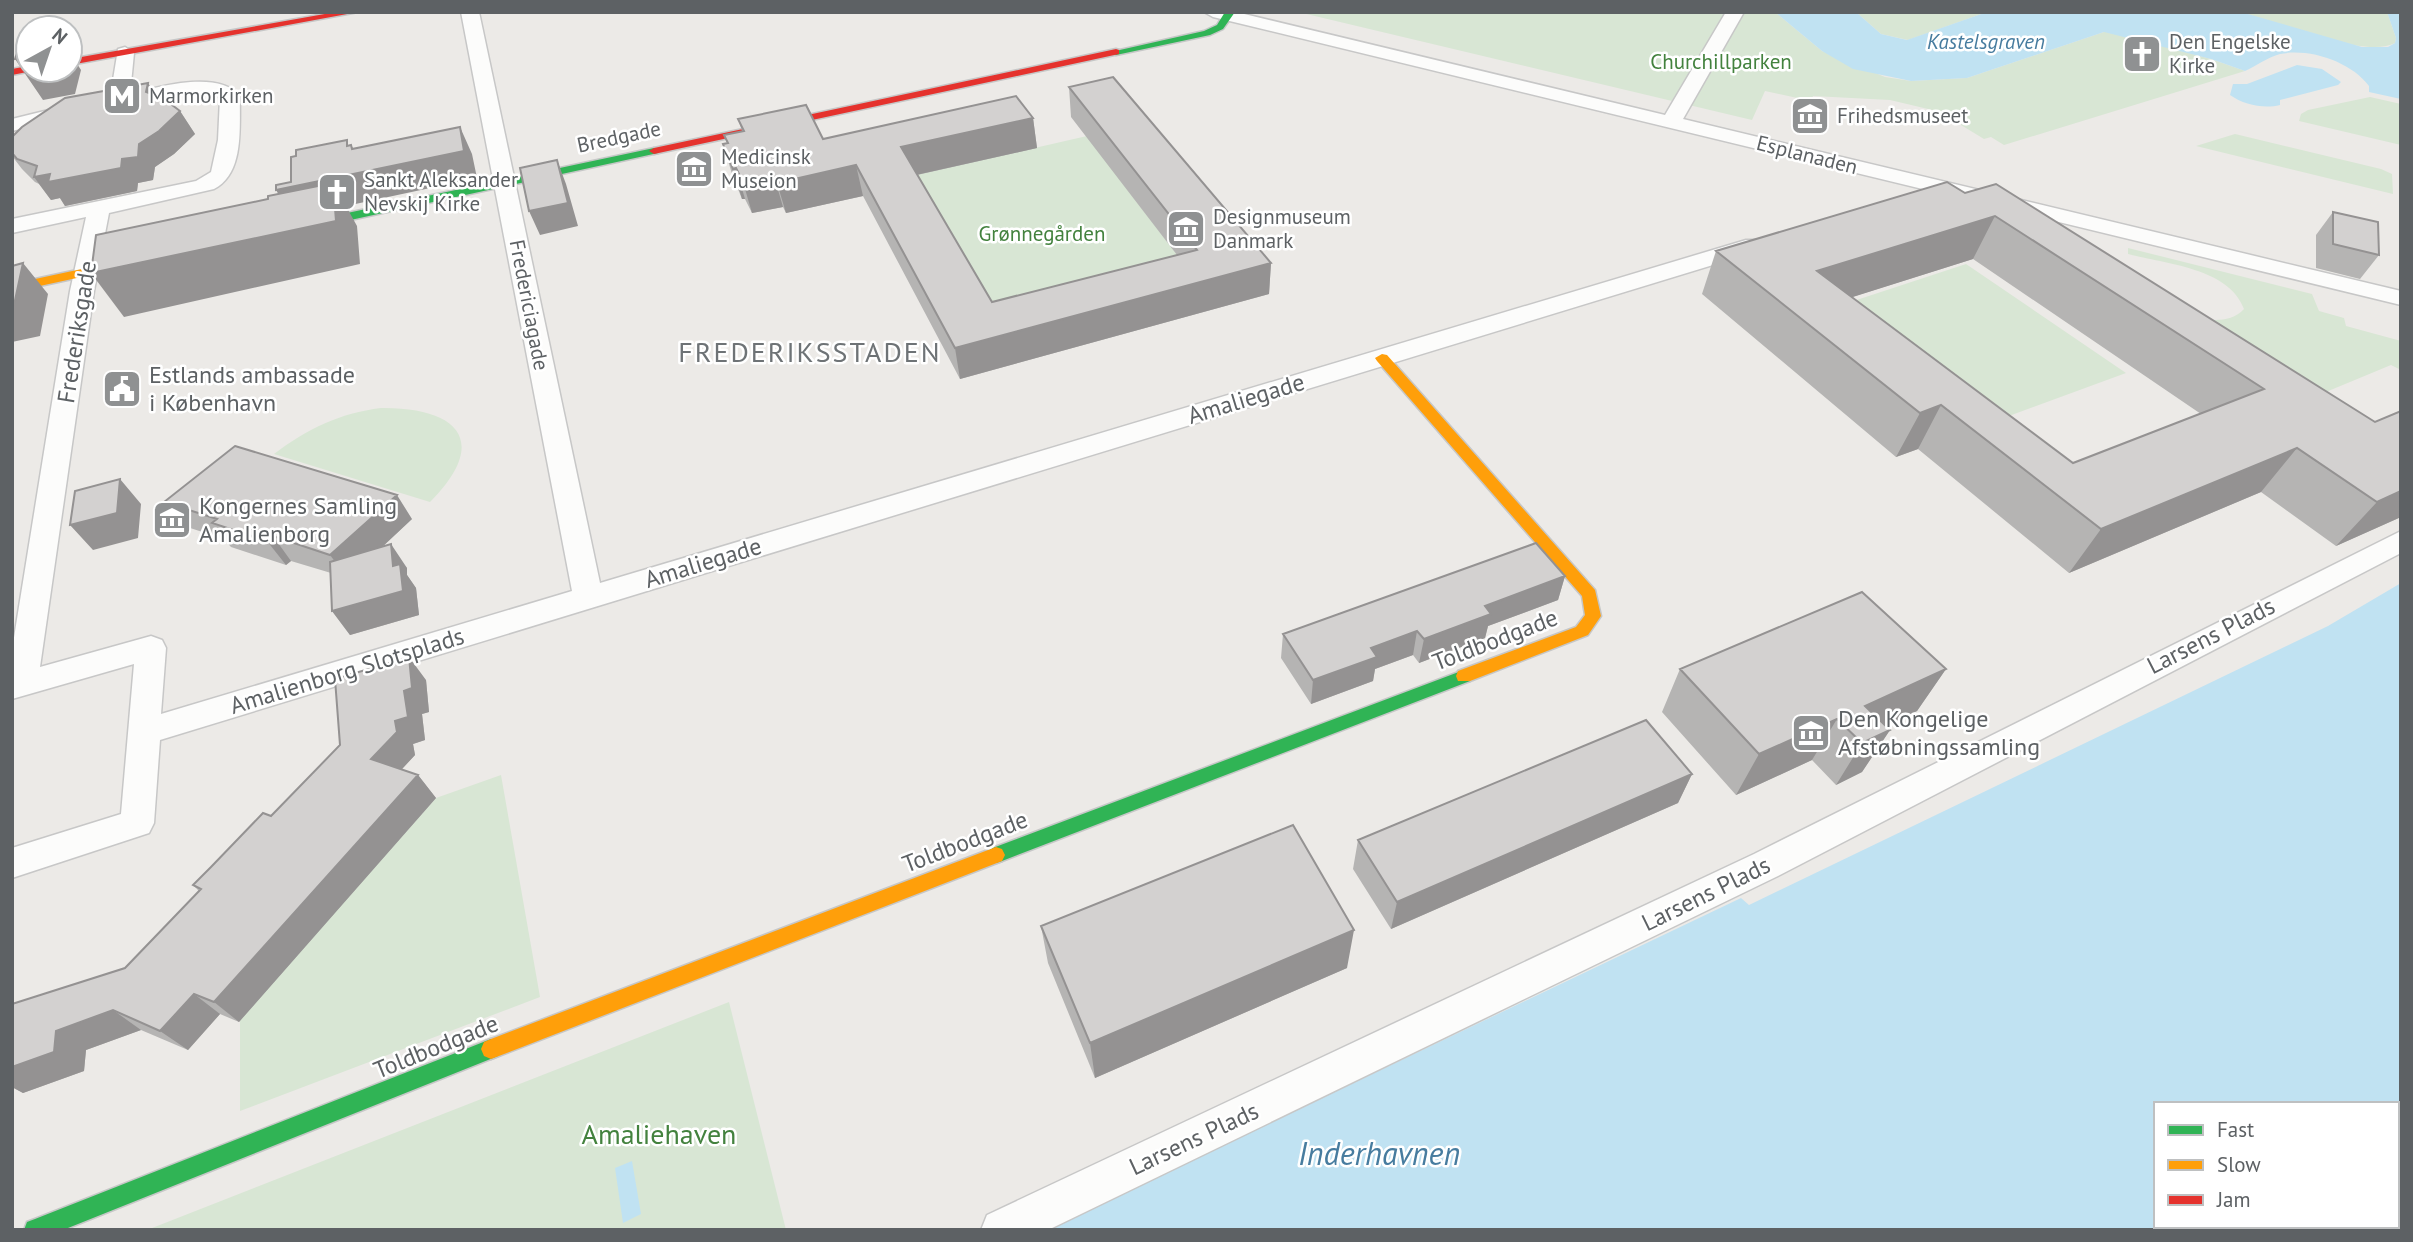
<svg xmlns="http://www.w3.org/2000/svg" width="2413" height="1242" font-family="'PT Sans',sans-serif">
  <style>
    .green { fill: #d8e6d4 }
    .water { fill: #c0e2f2; fill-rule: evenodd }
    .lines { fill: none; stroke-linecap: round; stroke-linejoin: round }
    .ferry { stroke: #477c9f; stroke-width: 2.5; stroke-dasharray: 11 9; stroke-linecap: butt }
    .street-casing { stroke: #c7c7c7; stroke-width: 3 }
    .fast-casing { stroke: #c6c7c7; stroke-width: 3 }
    .slow-casing { stroke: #c6c7c7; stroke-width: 3 }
    .jam-casing { stroke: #c6c7c7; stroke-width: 3 }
    .street { fill: #fcfcfb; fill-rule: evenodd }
    .fast { fill: #30b455; fill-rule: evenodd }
    .slow { fill: #ff9f0a; fill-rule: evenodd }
    .jam { fill: #e5322d; fill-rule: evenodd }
    .wall { fill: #b5b4b3; fill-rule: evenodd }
    .shaded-wall { fill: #949292 }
    .building { fill: #d3d1d0; stroke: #949292; stroke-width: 2; fill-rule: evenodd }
    .labels { text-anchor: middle; stroke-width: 5; stroke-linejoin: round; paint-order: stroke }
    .far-water-label { font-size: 21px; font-style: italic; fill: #477c9f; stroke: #fff }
    .far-poi-label { font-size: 21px; fill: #5d6164; stroke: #fff; text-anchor: start }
    .far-park-label { font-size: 21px; fill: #43823e; stroke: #fff }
    .far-street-label { font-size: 21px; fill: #5d6164; stroke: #fff }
    .street-label { font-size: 24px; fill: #5d6164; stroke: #fff }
    .poi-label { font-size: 24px; fill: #5d6164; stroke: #fff; text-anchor: start }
    .quarter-label { font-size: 28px; letter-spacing: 2px; fill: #6e7376; stroke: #fff }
    .near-park-label { font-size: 28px; fill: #43823e; stroke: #fff }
    .near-water-label { font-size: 32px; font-style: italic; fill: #477c9f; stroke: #fff }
  </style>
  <rect width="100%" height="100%" fill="#eceae7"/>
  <!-- green -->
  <path class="green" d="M1298 12H1775L1822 51 1885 77 1911 81 1967 78 2104 32H2110L2211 59 2245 71 2004 145 1991 137 1984 139 1961 125 1962 117 1890 100 1813 96 1811 101 1765 91 1752 120Z
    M1856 12H1987L1908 40 1881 34Z
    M2241 12H2387L2396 38 2395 43C2365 59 2275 22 2241 12Z
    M2370 97 2401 104V145L2299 121 2301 114 2308 110Z
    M2235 134 2381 169 2392 174 2393 194 2196 146Z
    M1087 136 1197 281 997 334 907 177Z
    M2128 248 2312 294 2319 311 2344 318 2346 326 2401 341V370L2391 365 2297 404 2201 319C2217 321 2233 321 2244 309 2229 268 2166 264 2128 254Z
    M1966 264 2126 373 1960 434 1811 315Z
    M381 408C456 407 492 440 430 502L274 454C307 429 340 413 381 408Z
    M501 775 540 997 240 1111V1018L436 798Z
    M729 1002 786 1230H147Z"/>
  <!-- water -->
  <path class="water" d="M1775 12H1856L1881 34 1907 40 1987 12H2241L2362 47H2388L2395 43 2396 38 2387 12H2401V99L2369 92V86C2351 62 2310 48 2280 54 2268 57 2256 66 2245 71L2211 59 2104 32 1967 78 1911 81 1853 69 1822 51Z
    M2297 65 2322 69 2341 82 2338 85 2280 100V105C2264 109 2244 105 2230 95L2233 84H2247Z
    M2401 583V1230H1045L1741 898 1749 905 2328 626ZM2156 1104H2397V1226H2156Z
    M632 1161 641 1214 623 1223 615 1168Z"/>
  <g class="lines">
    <!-- ferry -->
    <path class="ferry" d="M2399 1230 2401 1228"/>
    <!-- street casing -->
    <g class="street-casing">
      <path id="street" d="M461 12H479L600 583 1746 240H1762L1765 245 1762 250 160 740 154 823 149 833 12 878V848L121 814 134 664 12 699V650L70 291 86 217 12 233V219L196 181 211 172 218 140 220 98C202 84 137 104 115 109L108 107 105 103 110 98 118 49 125 47 134 53 130 94C158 87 220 69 240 97 239 126 245 173 214 189L109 213 94 291 40 667 151 636 162 640 166 648 161 714 572 591Z
        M1204 12H1236L1665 115 1726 12H1744L1683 119 2401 291V305L1213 17Z
        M73 104 80 106 83 110 80 114 12 131V119Z
        M2401 531V553L1778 876 1048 1230H981L987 1215 1754 854Z"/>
    </g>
    <!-- fast casing -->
    <g class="fast-casing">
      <path id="fast" d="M1225 12H1235L1223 29 1210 35 1116 55 1111 52 1204 31 1217 25Z
        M654 148 659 151 658 153 300 231 294 227 300 223Z
        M1464 670 1470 671 1472 676 1470 681 1002 861 996 863 990 861 987 855 990 849Z
        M491 1039 498 1042 501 1049 498 1056 63 1230H24L27 1222 35 1219Z"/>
    </g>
    <!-- slow casing -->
    <g class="slow-casing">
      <path id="slow" d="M142 256 146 257V263L12 292V284Z
        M1382 354 1387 355 1595 590 1601 616 1588 635 1470 681H1458L1456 676 1458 671 1576 627 1585 615 1582 596 1377 361 1375 358Z
        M996 847 1002 849 1005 855 1002 861 491 1059 484 1056 481 1049 484 1042 491 1039Z"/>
    </g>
    <!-- jam casing -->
    <g class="jam-casing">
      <path id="jam" d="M336 12H358L70 65V59Z
        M1116 49 1119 50V54L654 154 649 151 654 148Z
        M28 66V70L32 71 12 75V69Z"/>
    </g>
    <!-- street -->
    <use href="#street" class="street"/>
    <!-- fast -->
    <use href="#fast" class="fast"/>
    <!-- slow -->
    <use href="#slow" class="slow"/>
    <!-- jam -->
    <use href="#jam" class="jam"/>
  </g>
  <!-- wall -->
  <path class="wall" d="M148 83 156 96 180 111 195 134 174 154 155 167 153 180 138 183 137 191 65 206 60 198 51 200 39 184 35 182 22 169 12 156V137Z
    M1069 87 1271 263 1269 294 960 379 863 196 786 213 783 207 752 213 745 199H742L732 174 723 144 727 143 724 135 742 131 738 119 823 139 1033 118 1037 148 917 175 992 302 1177 255 1071 117Z
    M1965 193 2375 422 2401 411V517L2336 546 2261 492 2069 573 1918 449 1896 457 1702 294 1716 251ZM1973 259 2201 414 2073 463 1852 297Z
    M2333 212 2379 255 2360 279 2316 268V235Z
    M164 502 412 519 382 547 407 568V575L416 588 419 615 350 635 332 611 331 573 291 561 286 565 231 547 224 539 184 526Z
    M1565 576 1558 600 1488 626 1485 638 1419 663 1413 655 1375 669 1373 681 1311 704 1281 658 1283 634Z
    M1680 669H1946L1917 711 1886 726 1890 730 1862 772 1836 785 1812 760 1736 795 1662 712Z
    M426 680 429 712 422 714 425 740 413 744 415 755 401 770 418 775 436 798 239 1022 220 1014 188 1050 141 1030 86 1050 84 1071 23 1093 12 1087V1004L125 968 199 891 193 885Z
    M1692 774 1678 803 1391 929 1353 869 1358 840Z
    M1041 926 1347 968 1095 1078 1048 963Z"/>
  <!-- shaded-wall -->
  <path class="shaded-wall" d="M70 53 81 70 75 94 43 100 15 59 28 57V70H70Z
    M148 83 162 106 146 92Z
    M180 111 195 134 174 154 155 167 153 180 138 183 137 191 65 206 60 198 51 200 34 177 139 144Z
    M1033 118 1037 148 907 177 901 147Z
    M460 127 472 154 477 178 346 206 357 226 360 264 124 317 91 273 292 217 276 190 352 149 351 145 365 172Z
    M557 160 566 184 578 226 540 235 529 211Z
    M856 165 863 196 786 213 777 183Z
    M736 168 745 199H742L733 169Z
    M774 176 783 207 752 213 743 182Z
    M1995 216 1973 259 1799 314 1817 271Z
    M23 263 48 294 40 336 12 342V305Z
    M1271 263 1269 294 960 379 955 348Z
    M1941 405 1918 449 1896 457 1920 413Z
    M2297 448 2261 492 2069 573 2101 529Z
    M120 479 141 504 138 538 93 550 70 525Z
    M2401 491V517L2336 546 2377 502Z
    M397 495 412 519 348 579 330 555Z
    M273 536 291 561 286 565 267 541Z
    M391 544 407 568V575L416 588 419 615 350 635 332 611 393 566Z
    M1565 576 1558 600 1488 626 1485 638 1419 663 1424 639 1485 606Z
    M1417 631 1413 655 1375 669 1373 681 1311 704 1313 680 1371 648Z
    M409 657 426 680 429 712 422 714 425 740 413 744 415 755 390 782 371 759 395 721Z
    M1946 669 1917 711 1858 739 1865 706Z
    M1837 719 1812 760 1736 795 1759 754Z
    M1890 730 1862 772 1836 785 1862 743Z
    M1692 774 1678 803 1391 929 1397 902Z
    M418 775 436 798 239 1022 214 1002Z
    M1354 930 1347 968 1095 1078 1090 1043Z
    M194 994 220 1014 188 1050 160 1031Z
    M113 1010 141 1030 86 1050 84 1071 23 1093 12 1087V1067L56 1031Z"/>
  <!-- building -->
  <path class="building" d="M24 31H28V57L15 59Z
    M1113 77 1271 263 955 348 856 165 777 183 774 176 743 182 736 168 733 169 723 144 728 143 724 135 744 131 738 119 806 105 823 139 1016 96 1033 118 901 147 992 302 1197 250 1069 87Z
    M148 83 146 92 164 99 180 111 159 131 139 144 138 157 122 159 121 168 48 182 50 174 34 177 37 166 17 159 12 153V137L22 127 65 98Z
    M460 127 464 151 276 190V185L291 182V157L296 156V150L347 140V146L351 145 352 149Z
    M557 160 568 203 529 211 520 168Z
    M1947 182 1965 193 1996 184 2375 422 2401 411V491L2377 502 2297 448 2101 529 1941 405 1920 413 1716 251ZM1995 216 2264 389 2073 463 1817 271Z
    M333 183 336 221 91 273 96 235 268 199V196Z
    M2333 212 2378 222 2379 255 2333 244Z
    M23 263 14 305H12V266Z
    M235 446 397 495 330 555 273 536 267 541 212 523 217 519 164 502Z
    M120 479 117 513 70 525 75 491Z
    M1536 543 1565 576 1485 606 1491 614 1424 639 1417 631 1371 648 1377 657 1313 680 1283 634Z
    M391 544 393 566 400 564 403 591 332 611 330 562Z
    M1862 592 1946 669 1865 706 1890 730 1862 743 1837 719 1759 754 1680 669Z
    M409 657 412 688 404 691 408 717 395 721 397 732 371 759 418 775 214 1002 194 994 160 1031 113 1010 56 1031 54 1052 12 1067V1004L125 968 201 889 193 885 211 867 263 813 271 816 340 745 335 679Z
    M1646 720 1692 774 1397 902 1358 840Z
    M1293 825 1354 930 1090 1043 1041 926Z"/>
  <!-- icons -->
  <defs>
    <g id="church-square" transform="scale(2.0125)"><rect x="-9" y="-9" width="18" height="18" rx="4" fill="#8f9192" stroke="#fff"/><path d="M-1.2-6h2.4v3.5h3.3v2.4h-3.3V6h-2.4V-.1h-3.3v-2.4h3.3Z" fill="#fff"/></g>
    <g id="metro-square" transform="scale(2.0125)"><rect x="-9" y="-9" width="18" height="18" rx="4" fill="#8f9192" stroke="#fff"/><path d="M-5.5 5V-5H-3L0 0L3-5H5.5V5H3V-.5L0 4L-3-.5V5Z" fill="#fff"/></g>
    <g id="museum-square" transform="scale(2.0125)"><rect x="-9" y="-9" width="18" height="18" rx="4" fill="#8f9192" stroke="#fff"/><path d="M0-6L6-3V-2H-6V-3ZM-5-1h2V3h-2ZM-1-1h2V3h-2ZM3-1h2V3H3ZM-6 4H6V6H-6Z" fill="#fff"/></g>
    <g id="civic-square" transform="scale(2.0125)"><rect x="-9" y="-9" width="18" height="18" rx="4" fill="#8f9192" stroke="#fff"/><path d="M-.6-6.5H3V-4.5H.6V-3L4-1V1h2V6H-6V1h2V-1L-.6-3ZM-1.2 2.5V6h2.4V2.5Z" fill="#fff"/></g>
  </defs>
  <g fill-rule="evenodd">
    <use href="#church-square" x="2142" y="54"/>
    <use href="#metro-square" x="122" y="96"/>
    <use href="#museum-square" x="1810" y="116"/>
    <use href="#museum-square" x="694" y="169"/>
    <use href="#church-square" x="337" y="192"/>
    <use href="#museum-square" x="1186" y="229"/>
    <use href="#civic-square" x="122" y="389"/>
    <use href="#museum-square" x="172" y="520"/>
    <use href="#museum-square" x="1811" y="733"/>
  </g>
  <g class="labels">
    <!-- far-water labels -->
    <g class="far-water-label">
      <text x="1986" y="49">Kastelsgraven</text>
    </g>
    <!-- far-poi labels -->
    <g class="far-poi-label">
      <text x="2169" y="49">Den Engelske<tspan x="2169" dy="24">Kirke</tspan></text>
      <text x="149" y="103">Marmorkirken</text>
      <text x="1837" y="123">Frihedsmuseet</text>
      <text x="721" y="164">Medicinsk<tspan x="721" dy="24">Museion</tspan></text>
      <text x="364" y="187">Sankt Aleksander<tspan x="364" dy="24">Nevskij Kirke</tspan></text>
      <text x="1213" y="224">Designmuseum<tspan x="1213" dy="24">Danmark</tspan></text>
    </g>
    <!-- far-park labels -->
    <g class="far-park-label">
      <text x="1721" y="69">Churchillparken</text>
      <text x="1042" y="241">Grønnegården</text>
    </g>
    <!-- far-street labels -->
    <g class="far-street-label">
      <text transform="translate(619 137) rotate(-12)" y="7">Bredgade</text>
      <text transform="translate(1807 155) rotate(14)" y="7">Esplanaden</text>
      <text transform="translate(529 305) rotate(79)" y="7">Fredericiagade</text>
    </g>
    <!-- street labels -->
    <g class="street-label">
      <text transform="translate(77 332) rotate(-81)" y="8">Frederiksgade</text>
      <text transform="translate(1246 399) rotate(-17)" y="8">Amaliegade</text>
      <text transform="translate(703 563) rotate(-17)" y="8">Amaliegade</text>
      <text transform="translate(2211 636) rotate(-27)" y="8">Larsens Plads</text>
      <text transform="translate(1495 640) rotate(-21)" y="8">Toldbodgade</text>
      <text transform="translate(347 671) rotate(-17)" y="8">Amalienborg Slotsplads</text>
      <text transform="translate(965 842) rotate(-21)" y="8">Toldbodgade</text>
      <text transform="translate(1706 894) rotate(-26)" y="8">Larsens Plads</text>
      <text transform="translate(436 1047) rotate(-22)" y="8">Toldbodgade</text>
      <text transform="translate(1194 1139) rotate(-25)" y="8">Larsens Plads</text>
    </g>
    <!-- poi labels -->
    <g class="poi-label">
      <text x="149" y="383">Estlands ambassade<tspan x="149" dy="28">i København</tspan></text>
      <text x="199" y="514">Kongernes Samling<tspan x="199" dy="28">Amalienborg</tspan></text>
      <text x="1838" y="727">Den Kongelige<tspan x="1838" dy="28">Afstøbningssamling</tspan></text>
    </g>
    <!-- quarter labels -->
    <g class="quarter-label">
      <text x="810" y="362">FREDERIKSSTADEN</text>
    </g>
    <!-- near-park labels -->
    <g class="near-park-label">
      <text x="659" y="1144">Amaliehaven</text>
    </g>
    <!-- near-water labels -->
    <g class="near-water-label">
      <text x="1379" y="1165">Inderhavnen</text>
    </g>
  </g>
  <!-- border -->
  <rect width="2413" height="1242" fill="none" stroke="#5d6164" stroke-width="28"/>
  <!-- legend -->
  <rect x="2154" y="1102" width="245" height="126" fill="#ffffff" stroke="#bec0c1" stroke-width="2"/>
  <rect x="2168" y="1125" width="35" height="10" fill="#30b455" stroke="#bec0c1" stroke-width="2"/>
  <text x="2217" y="1137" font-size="21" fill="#5d6164">Fast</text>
  <rect x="2168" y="1160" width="35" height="10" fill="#ff9f0a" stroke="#bec0c1" stroke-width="2"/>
  <text x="2217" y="1172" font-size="21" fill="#5d6164">Slow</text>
  <rect x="2168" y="1195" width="35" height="10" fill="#e5322d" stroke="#bec0c1" stroke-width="2"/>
  <text x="2217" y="1207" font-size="21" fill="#5d6164">Jam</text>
  <!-- north arrow -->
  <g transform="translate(49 49) rotate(40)"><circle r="33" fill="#ffffff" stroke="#bec0c1" stroke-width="2"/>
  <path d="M0-5L12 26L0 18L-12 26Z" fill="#8f9192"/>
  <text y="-10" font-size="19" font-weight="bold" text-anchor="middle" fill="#5d6164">N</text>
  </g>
</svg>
